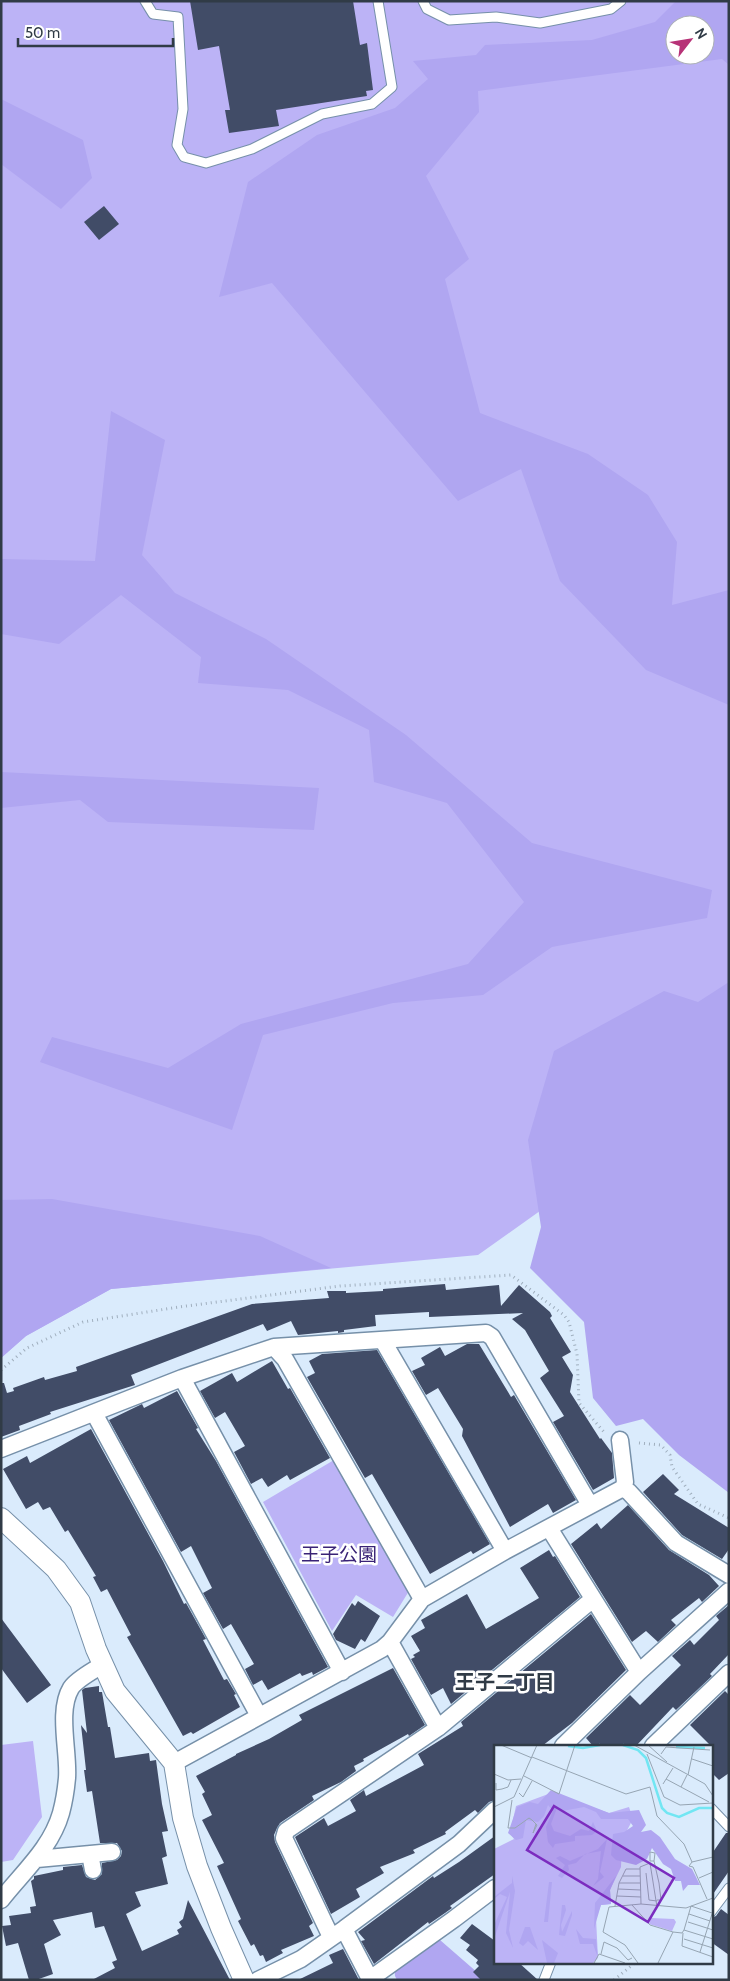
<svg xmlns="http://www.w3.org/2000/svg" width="730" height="1981" font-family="Cabin,'Noto Sans JP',sans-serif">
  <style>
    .green { fill: #bcb3f6; fill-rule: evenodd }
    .forest { fill: #b0a6f1; fill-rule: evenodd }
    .building { fill: #414c67 }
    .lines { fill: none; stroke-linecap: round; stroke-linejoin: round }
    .service-casing { stroke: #7690a9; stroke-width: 11 }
    .minor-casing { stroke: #7690a9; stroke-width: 19 }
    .tertiary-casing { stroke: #7690a9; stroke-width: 22 }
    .path { stroke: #a0afbe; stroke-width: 3; stroke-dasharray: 1 4; stroke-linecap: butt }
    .service { stroke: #fff; stroke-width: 9 }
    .minor { stroke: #fff; stroke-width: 16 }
    .tertiary { stroke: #fff; stroke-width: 20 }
    .labels { text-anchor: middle; stroke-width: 5; stroke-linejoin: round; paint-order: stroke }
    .park-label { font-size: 19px; fill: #392276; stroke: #fff }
    .neighbourhood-label { font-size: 20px; font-weight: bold; fill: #303b46; stroke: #fff }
    .inset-river { fill: none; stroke: #72e6f3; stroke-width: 2.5 }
    .inset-road { fill: none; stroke: #96a5b3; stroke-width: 1 }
    .view { fill: #7b2cbf; fill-opacity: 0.15; stroke: #7b2cbf; stroke-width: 2.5 }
    .inset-edge { fill: none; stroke: #303b46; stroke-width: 2.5 }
  </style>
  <rect width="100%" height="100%" fill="#daebfc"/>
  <!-- green -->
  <path class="green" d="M1 1H729V1108L610 1161 478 1255 111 1289 26 1336 1 1358ZM675 25H705V55H675Z
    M334 1460 409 1591 393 1617 356 1595 332 1631 263 1502Z
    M33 1741 42 1817 13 1860 1 1862V1745Z"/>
  <!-- forest -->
  <path class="forest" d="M676 1H729V65L722 59 478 91 479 112 426 176 469 259 445 279 480 413 588 454 648 495 677 542 672 605 729 590V705L646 670 560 581 521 469 458 501 272 283 219 297 248 182 317 135 395 108 428 79 413 61 476 55 485 45 592 40 655 22ZM675 25H705V55H675Z
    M1 99 83 140 92 178 61 209 1 164Z
    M111 411 165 440 142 555 175 593 266 639 406 735 532 843 712 890 707 918 552 947 483 995 393 1003 263 1035 232 1130 40 1062 52 1037 168 1068 241 1024 468 964 524 902 447 803 374 782 369 730 288 690 198 683 201 657 121 595 59 644 1 634V559L95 561Z
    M1 772 319 788 314 830 108 822 80 800 1 808Z
    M729 982V1493L679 1455 643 1419 616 1426 593 1398 584 1322 530 1268 541 1227 528 1140 554 1051 664 991 698 1002Z
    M52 1199 260 1236 331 1268 111 1289 26 1336 1 1358V1200Z
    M440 1940 486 1980H397L395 1976 394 1963 428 1941Z"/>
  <!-- building -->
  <path class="building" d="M190 1H353L360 45 367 43 373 90 366 91 367 96 276 110 279 126 229 133 225 110H230L219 46 198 50Z
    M104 206 119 224 99 240 84 222Z
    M445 1284 446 1290 499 1285 501 1306 519 1285 550 1312 552 1316 550 1318 571 1352 562 1357 573 1375 570 1392 600 1439 601 1438 612 1453 614 1478 593 1490 553 1422 564 1416 540 1378 549 1371 525 1330 512 1319 523 1313 429 1317V1312L375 1315 376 1326 344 1330V1332L338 1333V1331L298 1335 291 1321 267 1331 263 1324 131 1375 135 1385 50 1412 51 1414 19 1426 20 1430 1 1437V1383H4L7 1393 14 1391 13 1388 44 1377 45 1380 77 1371 76 1367 252 1304 329 1298 327 1291H346V1293L383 1291V1289Z
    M467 1344H479L511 1397 514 1395 576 1500 553 1513 548 1504 510 1527 462 1436 463 1429 438 1388 426 1395 412 1371 425 1365 421 1358 440 1347 445 1356Z
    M377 1350 490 1544 473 1554 471 1551 430 1574 372 1474 365 1478 307 1377 315 1373 309 1361 322 1354Z
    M272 1361 288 1389 290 1388 330 1458 290 1480 287 1475 268 1487 262 1478 251 1484 234 1452 245 1446 225 1412 215 1418 200 1391 232 1373 237 1382Z
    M177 1391 198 1428 196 1429 216 1461 328 1667 313 1675 312 1672 302 1676 300 1673 268 1690 262 1680 253 1685 245 1669 254 1664 231 1624 223 1629 203 1593 212 1588 191 1546 181 1552 109 1420 142 1404 144 1408Z
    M91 1429 163 1561 184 1604 186 1603 206 1639 203 1640 224 1680 227 1679 236 1694 234 1695 240 1707 193 1734 191 1732 183 1736 127 1637 131 1635 107 1589 101 1592 93 1577 96 1576 68 1530 65 1532 50 1507 43 1510 38 1502 26 1509 3 1469 27 1456 30 1463Z
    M663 1474 679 1490 674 1494 729 1528V1549L722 1559 682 1535 643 1492Z
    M628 1505 669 1550 709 1575 719 1586 702 1602 699 1598 671 1620 676 1625 658 1642 646 1631 632 1642 571 1544 597 1523 601 1529Z
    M549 1550 553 1557 555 1556 580 1597 451 1704 443 1688 431 1695 411 1659 415 1657 413 1655 420 1651 411 1636 425 1628 421 1620 467 1594 486 1629 539 1598 520 1568Z
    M358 1601 380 1616 365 1642 361 1639 355 1649 336 1640 333 1634 352 1603 355 1606Z
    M729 1605V1654L710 1674 712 1676 676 1710 673 1707 636 1746H593L586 1738 630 1695 640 1705 681 1665 672 1656 690 1640 694 1645 719 1620 716 1616Z
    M591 1614 626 1670 572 1723 542 1746H495V1800L489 1802 478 1813 475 1810 445 1832 446 1834 413 1850 415 1853 380 1867 384 1873 356 1889 360 1897 331 1914 295 1837 324 1818 328 1826 356 1811 350 1800 364 1790 366 1796 424 1765 418 1754 463 1726 461 1722Z
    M1 1618 51 1685 27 1703 1 1668Z
    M393 1668 425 1725 409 1736 408 1734 363 1759 364 1761 354 1766 356 1771 341 1782 312 1796 314 1800 280 1823 277 1828 274 1835 275 1842 313 1923 309 1926 314 1936 281 1950 283 1953 266 1962 263 1955 260 1956 254 1944 251 1946 238 1921 241 1919 217 1866 224 1863 202 1820 212 1815 202 1794 205 1792 196 1776 236 1755V1754L269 1739 302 1720 299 1715Z
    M99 1686V1692H102L108 1727H110L115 1758 149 1753 150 1761 156 1760 162 1804 168 1831 162 1832 167 1856 162 1858 168 1884 135 1892 141 1906 126 1914 142 1951 179 1934 177 1930 182 1927 179 1922 183 1919 188 1900 230 1980H92L115 1968 112 1962 117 1960 104 1926 95 1928 92 1912 53 1920 61 1935 44 1944 53 1974 36 1980H29L18 1943 6 1946 2 1926 11 1925 9 1916 31 1913 30 1907 36 1906 31 1881 34 1879V1876L63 1870V1867L82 1865 86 1877 95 1880 102 1874V1863L117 1860 121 1856 122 1851 117 1843H100L92 1791 87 1792 84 1770H86L81 1725 87 1733 82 1690 85 1688Z
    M725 1691 729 1695V1773L719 1780 711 1772V1746L690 1725Z
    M726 1833H729V1871L711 1897V1855Z
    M495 1836V1874L450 1906 452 1908 445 1913 429 1924 428 1922 374 1964 361 1941 365 1940 358 1932 433 1876 434 1878 459 1862Z
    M721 1909 729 1915V1955L711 1942V1918L716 1916Z
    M472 1924 495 1941V1962H518L538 1980H481L473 1972 479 1966 476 1963 478 1960 466 1950 470 1945 460 1938Z
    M343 1949 359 1980H298L333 1963 329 1955Z"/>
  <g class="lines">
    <!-- service casing -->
    <g class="service-casing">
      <path id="service" d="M145 1 153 14 178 17 183 109 177 145 184 157 206 163 252 149 322 114 372 104 392 87 378 1
        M423 1 427 9 449 20 496 17 540 23 611 9 621 1
        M711 1808 729 1827
        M711 1912 729 1888
        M544 1980 551 1962"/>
    </g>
    <!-- minor casing -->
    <g class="minor-casing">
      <path id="minor" d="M383 1341 505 1551
        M274 1347 285 1359 422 1599
        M182 1378 342 1672
        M94 1413 259 1716
        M620 1440 625 1482 623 1488
        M1 1449 182 1378 274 1347 486 1333 492 1337 590 1505
        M549 1528 639 1672
        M390 1642 438 1728
        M563 1746 639 1672 729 1591
        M653 1746 729 1673
        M174 1763 382 1649 390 1642 422 1599 505 1551 623 1488 629 1492 676 1543 729 1575
        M90 1854 93 1870
        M37 1859 112 1852
        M1 1900C23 1872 51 1848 61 1813 64 1802 66 1789 67 1778 69 1752 57 1711 71 1688 77 1679 93 1671 102 1665
        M344 1929 370 1979 454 1919 495 1888
        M331 1937 284 1838 286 1831 438 1728 593 1599
        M258 1980 301 1959 344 1929 459 1844 495 1810"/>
    </g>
    <!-- tertiary casing -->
    <g class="tertiary-casing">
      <path id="tertiary" d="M1 1518 56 1569 80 1602 96 1649 115 1691 174 1763 183 1818 197 1866 221 1928 244 1980"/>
    </g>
    <!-- path -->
    <path class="path" d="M1 1370 27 1348 83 1322 179 1307 340 1286 511 1275 564 1315 569 1322 577 1354 579 1403 604 1432
      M639 1443 661 1445 670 1455 672 1467 698 1504 729 1518
      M614 1980 636 1962"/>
    <!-- service -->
    <use href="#service" class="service"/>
    <!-- minor -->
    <use href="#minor" class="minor"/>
    <!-- tertiary -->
    <use href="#tertiary" class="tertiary"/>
  </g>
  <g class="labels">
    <!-- park labels -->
    <g class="park-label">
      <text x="339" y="1561">王子公園</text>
    </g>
    <!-- neighbourhood labels -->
    <g class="neighbourhood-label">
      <text x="505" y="1689">王子二丁目</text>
    </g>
  </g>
  <!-- overview -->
  <g transform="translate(494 1745)">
    <rect width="219" height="219" fill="#daebfc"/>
    <path d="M57 48 115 68 135 62 139 74 128 95 127 122 116 145 117 159 107 160 102 173 104 213 99 218H0V104L20 94 16 88 22 61ZM157 173 180 174 182 177 178 186 155 179Z" fill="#bcb3f6"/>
    <path d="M57 45 115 68 145 65 152 80 147 87 157 85 166 92 181 114 198 124 206 140H194L189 146 187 136H181L177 124 169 119 158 103 153 114 142 120 122 115 117 110 119 89 130 87 139 81 134 74H107L102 67 90 62 68 66 63 63 57 79 60 86 76 91 87 84 95 86 99 77 103 86 98 90 81 91V96L61 99 59 103 54 97 52 82 59 66 54 60 50 71 44 77 32 75 29 93 22 95 14 88 23 62 36 57 44 59ZM113 94 106 127 110 132 99 141 104 134 107 106 91 109 82 118 74 120 75 125 68 133 64 131 71 120 62 113 66 111 76 116 104 104ZM18 131 21 146 15 185 19 203 12 188 16 147 0 194 1 178 13 152 6 149 0 154V152L18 138ZM122 131 116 145 117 159 107 160 100 184 101 158ZM55 137H58L54 177H50ZM68 160H71L72 165 67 180 68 187 78 166V170L71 191 65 190ZM31 182H36L44 205 34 196 29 201 25 198ZM82 184 89 193 102 194 104 213 99 199H86ZM48 195 64 208 60 218H53Z" fill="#b0a6f1"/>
    <path class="inset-river" d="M129 0 144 5 152 13 168 63 173 68 185 72 205 63H219M74 1 89 3 106 0M182 2 211 3"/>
    <path class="inset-road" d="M7 0 38 13M140 0 211 39 219 51M154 0 173 17M153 9 170 52 186 60 219 58M167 9 172 2 216 5M38 12 132 49 156 42 163 71 190 99 198 117 219 112M198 14 219 21M0 29 14 35 27 34M194 30 200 2M30 31 65 49 81 0M172 34 187 42 193 30M2 38V45L8 44 14 42 17 35M169 39 179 23M187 42 215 57M25 48 29 52 38 36M18 55 14 83H21L35 73 38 75 43 80 39 88 42 79M0 62 20 52 43 0M160 116 161 108 156 107V116H160L165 138 167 155H163M198 117 195 121 199 122 213 154M152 128 155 155 163 156M129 131H146M205 133 219 127M125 138H146M124 144 147 145M123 151 147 152M147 159 146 122 156 118 163 162M138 160 156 180 179 187 188 188 190 185 219 194M121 161 125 138 132 124H146M195 169 216 176M194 177 219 185M190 185 197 161 218 168M189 188 188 201 219 212M190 194 219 203M206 207 218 169M107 209 110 197 123 203 134 215 138 213M100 218 105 209 131 218M144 218 131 200 109 187 115 162 147 159 192 163 219 153M164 218 179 187"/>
    <path class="view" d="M60 61 180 133 154 177 33 105Z"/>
    <rect width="219" height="219" class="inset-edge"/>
  </g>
  <!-- border -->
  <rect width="730" height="1981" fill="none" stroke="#303b46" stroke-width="5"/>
  <!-- north arrow -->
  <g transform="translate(690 40) rotate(59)"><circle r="24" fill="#ffffff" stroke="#acb1b5"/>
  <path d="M0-4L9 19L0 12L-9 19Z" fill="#b73277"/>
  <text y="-8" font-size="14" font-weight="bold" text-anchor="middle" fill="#303b46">N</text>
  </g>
  <!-- scale -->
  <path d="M18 38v8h155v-8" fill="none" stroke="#303b46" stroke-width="2.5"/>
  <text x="25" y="38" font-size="15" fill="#303b46" stroke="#ffffff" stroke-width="4" paint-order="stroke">50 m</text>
</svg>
